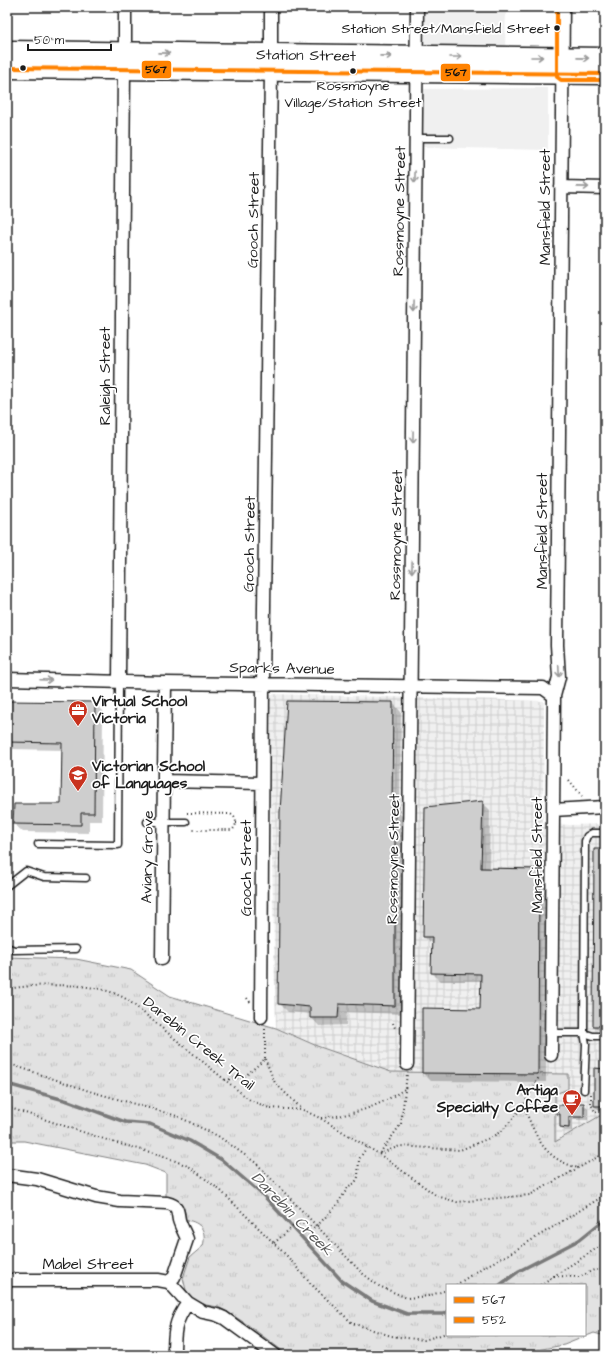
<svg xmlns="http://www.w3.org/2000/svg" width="612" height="1362" font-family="'Architects Daughter',sans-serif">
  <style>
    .built { fill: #f0f0f0 }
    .industrial { fill: url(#industrial-grid) }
    .park { fill: url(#park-tufts); stroke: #7f7f7f; fill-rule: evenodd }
    .shadow { fill: #0003 }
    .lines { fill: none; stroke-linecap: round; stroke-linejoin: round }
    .stream { stroke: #7a7a7a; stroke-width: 3.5 }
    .building { fill: #cecece; stroke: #1c1c1c }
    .service-casing { stroke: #1c1c1c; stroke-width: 9 }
    .minor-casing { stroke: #1c1c1c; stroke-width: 15 }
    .primary-casing { stroke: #1c1c1c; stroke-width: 23 }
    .path { stroke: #1c1c1c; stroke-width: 2; stroke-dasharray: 1 3; stroke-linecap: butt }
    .service { stroke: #fff; stroke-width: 6 }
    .minor { stroke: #fff; stroke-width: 12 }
    .primary { stroke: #fff; stroke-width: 20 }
    .bus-1-casing { stroke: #fff; stroke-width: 7 }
    .bus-2-casing { stroke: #fff; stroke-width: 7 }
    .bus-1 { stroke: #ff8200; stroke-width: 4 }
    .bus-2 { stroke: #ff8200; stroke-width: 4 }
    .oneway { stroke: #999 }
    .bus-dot { fill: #1c1c1c; stroke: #fff; stroke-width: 1.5 }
    .labels { text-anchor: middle; stroke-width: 3.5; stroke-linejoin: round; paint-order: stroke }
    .bus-label { font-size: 14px; fill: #1c1c1c; stroke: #fff; text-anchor: end }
    .street-label { font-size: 15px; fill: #1c1c1c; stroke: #fff }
    .poi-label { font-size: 15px; font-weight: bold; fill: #1c1c1c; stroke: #fff; text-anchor: start }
    .water-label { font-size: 16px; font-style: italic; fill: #5a5a5a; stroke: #fff }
    .line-badge { stroke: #fff; stroke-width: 1.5 }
    .pale-badge-label { font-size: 11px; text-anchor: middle; font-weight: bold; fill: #111 }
  </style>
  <defs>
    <pattern id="industrial-grid" width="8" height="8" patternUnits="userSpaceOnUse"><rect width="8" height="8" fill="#f0f0f0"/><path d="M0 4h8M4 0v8" fill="none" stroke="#cdcdcd"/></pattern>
    <pattern id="park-tufts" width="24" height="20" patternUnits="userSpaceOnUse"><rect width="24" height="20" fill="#e2e2e2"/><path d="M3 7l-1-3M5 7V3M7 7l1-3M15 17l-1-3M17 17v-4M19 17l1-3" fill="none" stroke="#c1c1c1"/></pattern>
  </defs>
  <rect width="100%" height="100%" fill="#fff"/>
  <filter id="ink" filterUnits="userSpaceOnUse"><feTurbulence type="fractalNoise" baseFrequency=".025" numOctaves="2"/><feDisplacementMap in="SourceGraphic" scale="8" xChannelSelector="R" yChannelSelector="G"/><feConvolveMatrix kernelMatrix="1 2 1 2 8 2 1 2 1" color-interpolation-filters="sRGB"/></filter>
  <g filter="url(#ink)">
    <!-- built -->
    <path class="built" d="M422 7H506L505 51 421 49Z
      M548 88V150L422 147V89Z"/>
    <!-- industrial -->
    <path class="industrial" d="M268 694 544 701 543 823 570 825 605 824V1113L555 1143V1094L422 1073 391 1072 317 1046 276 1028Z"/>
    <!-- park -->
    <path class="park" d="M7 957 76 959 131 970 170 996 276 1028 317 1046 391 1072 568 1074V1089L555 1094V1142L605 1113V1336L594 1333 564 1345 515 1354V1355H288L248 1325 226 1311 218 1307 206 1305 197 1301 190 1296 186 1290 183 1278 190 1257 203 1246C207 1231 201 1222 186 1220 185 1204 180 1203 166 1198V1173L145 1165 24 1141H7ZM447 1285H585V1335H447Z"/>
    <!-- shadow -->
    <path class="shadow" d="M7 702 95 703 103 711 102 821H89V833L23 832 14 824 62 805 63 750 9 749 7 747Z
      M393 703 401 712 400 814 403 817V1014L347 1012 346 1025 319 1026 311 1017V1014L288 1012 279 1003Z
      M482 802 490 810 489 869 539 870 547 878 546 1082 431 1081 423 1073V1009L481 1010V981H441L432 973 433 945 424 937Z
      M605 850V1032H600L594 1026Z
      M605 1070V1112H601L595 1106Z
      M584 1104 588 1108V1120H573L572 1131H565L561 1127V1117L558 1114Z"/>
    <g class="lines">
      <!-- stream -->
      <path class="stream" d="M7 1084 68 1101 125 1122 150 1124 190 1141 222 1160 265 1197 342 1281 372 1301 407 1314H443L447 1312
        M500 1285 519 1271 579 1240 605 1219"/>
    </g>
    <!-- building -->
    <path class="building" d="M7 701 95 702 94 813H81V825L13 824 14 804H61L62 743 7 742Z
      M287 701 393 702 392 808H395V1006L339 1004 338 1018H310V1007L278 1004 280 812Z
      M483 801 481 868 539 869 538 1074 422 1073V1008L480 1009 481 974 431 973 432 937H423L425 807Z
      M594 849H605V1026H593Z
      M594 1068 605 1069V1100H602V1106H594Z
      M569 1103H584V1117H569V1128L560 1127V1114H557L558 1105H569Z"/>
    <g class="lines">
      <!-- service casing -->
      <g class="service-casing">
        <path id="service" d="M416 138H450
          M147 822H186
          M38 844 118 845 119 682
          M7 886 26 871 44 877 86 878
          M7 947 14 950 76 949
          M552 1033H584L593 1036H605
          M584 1090 586 1044 584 1033 585 841 587 836 592 833H605"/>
      </g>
      <!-- minor casing -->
      <g class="minor-casing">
        <path id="minor" d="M125 53V7
          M271 54V7
          M561 187 605 188
          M7 679 165 683 543 688 554 696
          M119 682 124 70
          M164 781 262 783
          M553 810 605 807
          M162 959 165 683
          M261 1017 263 684 271 71
          M551 1055 554 696 559 677 557 645 563 7
          M407 1064 417 7
          M7 1175 37 1179 96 1197 120 1201 167 1203C179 1206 177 1210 179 1220 181 1227 185 1233 187 1239L174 1277 169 1282 188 1303C174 1321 174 1334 174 1355
          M7 1280H158L169 1282
          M188 1303 203 1312 217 1315 224 1318 275 1355"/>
      </g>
      <!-- primary casing -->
      <g class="primary-casing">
        <path id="primary" d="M7 51 605 58
          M7 68 605 74"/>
      </g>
      <!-- path -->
      <path class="path" d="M569 780 582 796
        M187 813 230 814C237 817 238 825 232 830H191
        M236 823H249
        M7 989C36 984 92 982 118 995 124 997 129 1001 134 1005L225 1080 250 1100 269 1108 303 1110 320 1118 379 1154 437 1196 457 1202 530 1195 605 1153
        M247 998 250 1002
        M393 1023 395 1028
        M265 1059 275 1083 302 1109
        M7 1063 89 1091 177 1116 218 1136 256 1163 362 1273 379 1286 407 1298 428 1296 447 1290
        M225 1080 244 1077 265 1059V1028
        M591 1094V1104L595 1112 605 1109
        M523 1106C538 1138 541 1157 578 1168
        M7 1107 113 1142 161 1155 190 1167 221 1191 287 1256 310 1283 352 1323 391 1336 424 1340 447 1333
        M321 1118C354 1115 378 1107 406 1088
        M380 1153 401 1124 407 1074
        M379 1154 400 1146 460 1150 492 1137 503 1130 523 1106 539 1077
        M274 1243 297 1223 309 1225 313 1228 317 1226 336 1206 349 1186 355 1183 358 1177 359 1159 367 1147
        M554 1276 579 1277 594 1270H605
        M456 1285 482 1268 509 1254 605 1195
        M540 1285 605 1243"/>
      <!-- service -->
      <use href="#service" class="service"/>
      <!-- minor -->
      <use href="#minor" class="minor"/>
      <!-- primary -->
      <use href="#primary" class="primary"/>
      <!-- bus-1 casing -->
      <g class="bus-1-casing">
        <path id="bus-1" d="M7 68 605 74"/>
      </g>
      <!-- bus-2 casing -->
      <g class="bus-2-casing">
        <path id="bus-2" d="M557 7V77L561 80H605"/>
      </g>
      <!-- bus-1 -->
      <use href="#bus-1" class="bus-1"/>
      <!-- bus-2 -->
      <use href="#bus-2" class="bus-2"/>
    </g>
    <!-- one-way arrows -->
    <defs><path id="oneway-shaft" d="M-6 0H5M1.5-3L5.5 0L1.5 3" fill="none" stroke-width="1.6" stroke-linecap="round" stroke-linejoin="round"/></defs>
    <g class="oneway">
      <use href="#oneway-shaft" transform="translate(164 53) rotate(1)"/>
      <use href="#oneway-shaft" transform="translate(386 56) rotate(1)"/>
      <use href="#oneway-shaft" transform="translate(456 57)"/>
      <use href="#oneway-shaft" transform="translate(537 57)"/>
      <use href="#oneway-shaft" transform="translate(583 58) rotate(1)"/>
      <use href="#oneway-shaft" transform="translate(415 177) rotate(91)"/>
      <use href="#oneway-shaft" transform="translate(583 187) rotate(1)"/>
      <use href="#oneway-shaft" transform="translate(414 307) rotate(91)"/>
      <use href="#oneway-shaft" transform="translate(413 437) rotate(91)"/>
      <use href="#oneway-shaft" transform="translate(412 567) rotate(91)"/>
      <use href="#oneway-shaft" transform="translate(559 671) rotate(87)"/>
      <use href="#oneway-shaft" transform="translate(46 680) rotate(2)"/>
    </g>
  </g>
  <!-- icons -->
  <defs>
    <g id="office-pin" transform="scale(1)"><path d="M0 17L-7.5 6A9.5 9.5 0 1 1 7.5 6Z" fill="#c8321e" stroke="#fff"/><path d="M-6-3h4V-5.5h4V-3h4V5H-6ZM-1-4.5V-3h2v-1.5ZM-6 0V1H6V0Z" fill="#fff"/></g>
    <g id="school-pin" transform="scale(1)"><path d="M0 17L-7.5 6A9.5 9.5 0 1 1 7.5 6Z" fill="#c8321e" stroke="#fff"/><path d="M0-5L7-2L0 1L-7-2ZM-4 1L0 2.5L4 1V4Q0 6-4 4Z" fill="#fff"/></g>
    <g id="cafe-pin" transform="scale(1)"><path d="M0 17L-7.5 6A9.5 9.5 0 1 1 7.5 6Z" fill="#c8321e" stroke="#fff"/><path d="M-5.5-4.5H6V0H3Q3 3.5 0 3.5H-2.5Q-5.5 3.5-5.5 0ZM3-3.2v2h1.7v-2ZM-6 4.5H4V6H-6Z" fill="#fff"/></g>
  </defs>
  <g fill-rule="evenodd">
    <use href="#office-pin" x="78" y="710"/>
    <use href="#school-pin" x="78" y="775"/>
    <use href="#cafe-pin" x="572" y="1099"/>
  </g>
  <!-- markers -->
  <g class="bus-dot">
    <circle cx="557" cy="28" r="3.5"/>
    <circle cx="23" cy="68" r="3.5"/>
    <circle cx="353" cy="71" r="3.5"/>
  </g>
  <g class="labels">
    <!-- bus labels -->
    <g class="bus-label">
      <text x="550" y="33">Station Street/Mansfield Street</text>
      <text x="353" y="90" text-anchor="middle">Rossmoyne<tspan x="353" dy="17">Village/Station Street</tspan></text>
    </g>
    <!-- street labels -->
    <g class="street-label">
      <text transform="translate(306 55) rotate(1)" y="5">Station Street</text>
      <text transform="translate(545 207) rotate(-90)" y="5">Mansfield Street</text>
      <text transform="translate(399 211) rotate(-89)" y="5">Rossmoyne Street</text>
      <text transform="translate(253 220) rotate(-89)" y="5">Gooch Street</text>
      <text transform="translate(105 376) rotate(-90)" y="5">Raleigh Street</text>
      <text transform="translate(542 531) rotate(-90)" y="5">Mansfield Street</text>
      <text transform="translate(396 535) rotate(-89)" y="5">Rossmoyne Street</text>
      <text transform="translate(249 544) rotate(-89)" y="5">Gooch Street</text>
      <text transform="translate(282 668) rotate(1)" y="5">Sparks Avenue</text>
      <text transform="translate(537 855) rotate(-90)" y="5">Mansfield Street</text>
      <text transform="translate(147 857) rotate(-89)" y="5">Aviary Grove</text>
      <text transform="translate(393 859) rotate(-89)" y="5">Rossmoyne Street</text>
      <text transform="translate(246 868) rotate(-90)" y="5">Gooch Street</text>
      <text transform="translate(199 1043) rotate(39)" y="5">Darebin Creek Trail</text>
      <text x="88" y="1269">Mabel Street</text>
    </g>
    <!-- poi labels -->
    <g class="poi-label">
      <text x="92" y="706">Virtual School<tspan x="92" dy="17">Victoria</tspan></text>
      <text x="92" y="771">Victorian School<tspan x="92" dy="17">of Languages</tspan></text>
      <text x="558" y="1095" text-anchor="end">Artiga<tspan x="558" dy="17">Specialty Coffee</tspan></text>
    </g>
    <!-- water labels -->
    <g class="water-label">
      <text transform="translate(293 1213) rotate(46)" y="6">Darebin Creek</text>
    </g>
  </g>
  <g class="line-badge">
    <rect x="141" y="60" width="31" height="19" rx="4" fill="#ff8200"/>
    <rect x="440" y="63" width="31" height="19" rx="4" fill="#ff8200"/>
  </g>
  <g class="pale-badge-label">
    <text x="156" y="73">567</text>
    <text x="456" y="76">567</text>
  </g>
  <!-- margin -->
  <rect width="612" height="1362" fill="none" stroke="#fff" stroke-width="24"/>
  <rect x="12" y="12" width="588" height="1338" fill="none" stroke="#1c1c1c" stroke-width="1.5" filter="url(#ink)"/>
  <!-- legend -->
  <rect x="446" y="1284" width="140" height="52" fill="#ffffff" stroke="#a4a4a4"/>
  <rect x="454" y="1297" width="20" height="6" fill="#ff8200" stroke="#a4a4a4"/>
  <text x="482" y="1304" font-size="12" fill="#1c1c1c">567</text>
  <rect x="454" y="1317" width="20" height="6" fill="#ff8200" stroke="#a4a4a4"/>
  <text x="482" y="1324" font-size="12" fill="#1c1c1c">552</text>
  <!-- scale -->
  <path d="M28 44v6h83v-6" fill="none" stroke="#1c1c1c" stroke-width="2"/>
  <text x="34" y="44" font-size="12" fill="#1c1c1c" stroke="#ffffff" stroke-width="3" paint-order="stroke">50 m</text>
</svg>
